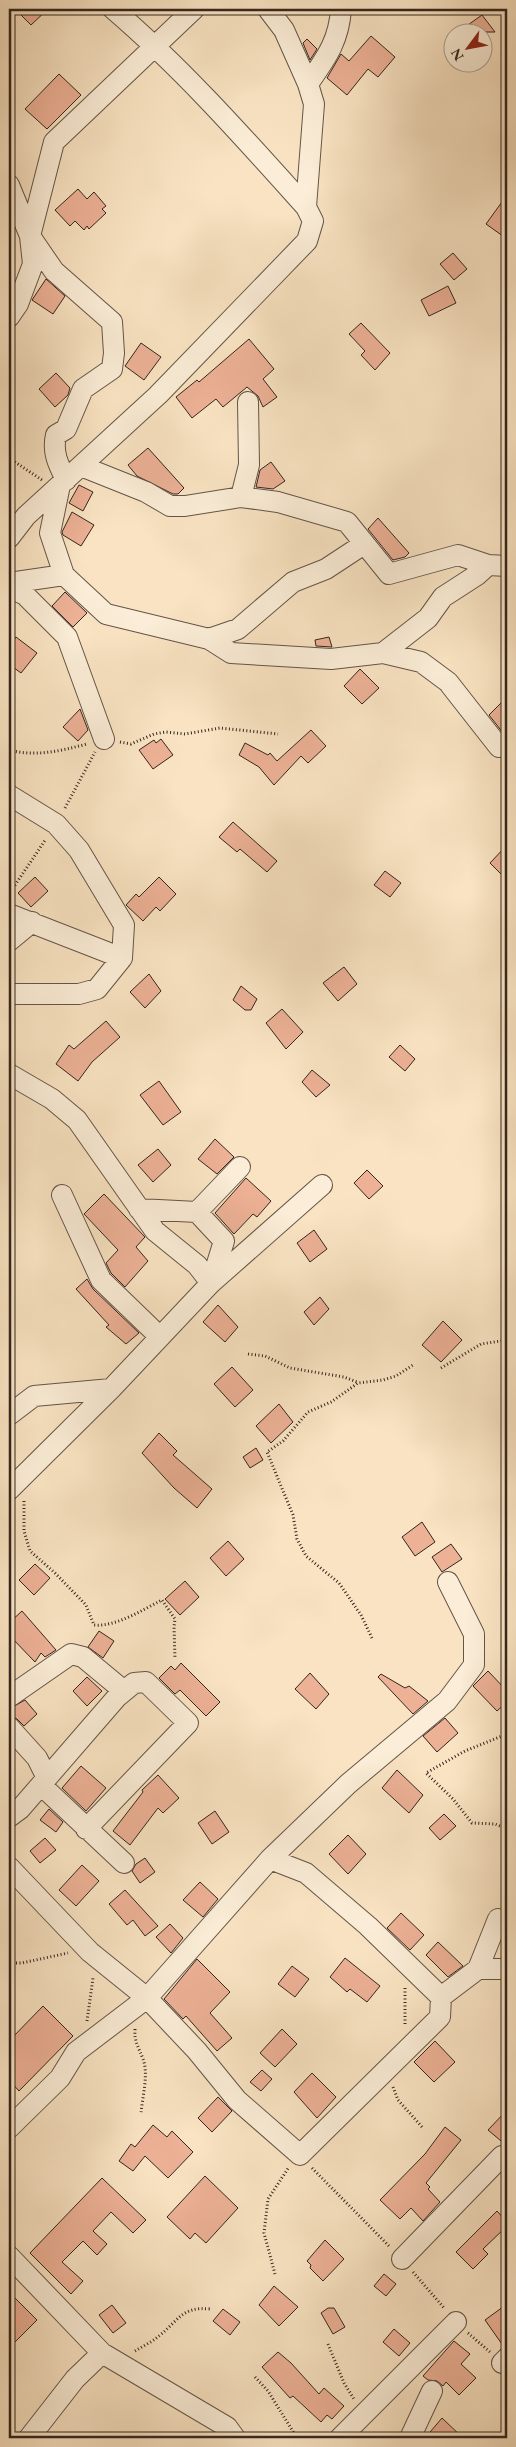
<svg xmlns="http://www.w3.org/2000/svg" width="516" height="2447" font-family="'EB Garamond',serif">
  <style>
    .building { fill: #edb196; stroke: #33261f }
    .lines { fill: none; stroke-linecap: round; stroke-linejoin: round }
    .minor-casing { stroke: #645548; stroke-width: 22 }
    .path { stroke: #33261f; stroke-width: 3; stroke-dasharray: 1 2.5; stroke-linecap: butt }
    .minor { stroke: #fbedd7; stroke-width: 20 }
  </style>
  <rect width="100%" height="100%" fill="#f9e3c2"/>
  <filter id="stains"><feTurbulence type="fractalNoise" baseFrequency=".004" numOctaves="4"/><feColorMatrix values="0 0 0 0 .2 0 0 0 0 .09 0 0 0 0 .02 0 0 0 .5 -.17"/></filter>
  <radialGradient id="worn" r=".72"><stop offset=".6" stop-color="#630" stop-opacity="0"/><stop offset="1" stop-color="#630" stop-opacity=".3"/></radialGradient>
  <!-- building -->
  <path class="building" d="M15 9H48L31 25Z
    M482 15 495 32H458Z
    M371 36 395 57 378 77 368 69 347 95 327 78 341 54 349 61Z
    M307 39 317 49 310 60 303 43Z
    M59 74 81 95 47 129 25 109Z
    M78 189 87 199 94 192 106 206 102 209 106 213 89 229 87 226 84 230 75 221 70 226 55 210Z
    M507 195V239L486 224Z
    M453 253 467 269 454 280 440 264Z
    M46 279 65 296 53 314 32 300Z
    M448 286 456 303 429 316 421 300Z
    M361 323 390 353 375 370 361 355 365 351 349 334Z
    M249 339 274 369 263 379 277 397 263 407 258 396 247 387 223 407 216 399 192 418 176 397 197 380 199 382Z
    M141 343 161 357 144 380 125 366Z
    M56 373 70 388 68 395 55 407 39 389Z
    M148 448 184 488 178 494H173L137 476 128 465Z
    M271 462 285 481 273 489 256 487 260 470Z
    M79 485 93 492 83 511 69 503Z
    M72 512 94 525 81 546 63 535 62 532Z
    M378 518 409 553 405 557 393 560 368 529Z
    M65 592 87 613 73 627 52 606Z
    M16 637 37 653 21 673 9 664V646Z
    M329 637 332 647 316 646 315 640Z
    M360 669 379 688 362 704 344 686Z
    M507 697V738L489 715Z
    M80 709 88 730 78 741 63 727Z
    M311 730 326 746 308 763 301 756 274 785 259 767 239 755 245 743 268 755 270 753 277 761Z
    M161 739 173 755 153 769 139 750 154 740 156 743Z
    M233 822 277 861 267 872 240 849 237 852 219 837Z
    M507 845V880L490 863Z
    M385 871 401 883 390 897 374 885Z
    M35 877 48 891 31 907 18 893Z
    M159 877 176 894 160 911 156 907 143 921 126 905 136 894 139 897Z
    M344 967 357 984 338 1001 323 983Z
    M149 974 161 991 145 1008 130 992Z
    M241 986 257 999 251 1010H245L233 1000Z
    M282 1009 303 1032 286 1049 266 1023Z
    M106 1021 120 1037 92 1062 78 1081 56 1064 69 1045 74 1049Z
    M400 1045 415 1059 405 1071 389 1057Z
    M312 1070 330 1085 316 1097 302 1082Z
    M159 1081 181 1112 163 1125 140 1095Z
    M215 1139 234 1157 217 1174 198 1159Z
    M158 1149 171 1165 153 1182 138 1165Z
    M367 1170 383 1186 369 1199 354 1183Z
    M246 1178 271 1201 257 1217 253 1214 234 1234 215 1213Z
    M104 1194 145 1237 136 1247 148 1261 125 1287 111 1273 106 1263 118 1250 84 1214Z
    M314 1230 327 1249 310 1262 297 1243Z
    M87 1279 93 1289 139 1333 126 1344 106 1327 109 1325 76 1289Z
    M320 1297 329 1309 314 1325 304 1312Z
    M218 1305 238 1327 225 1342 203 1322Z
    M443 1321 462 1340 441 1362 422 1345Z
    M232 1367 253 1390 235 1407 214 1384Z
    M279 1404 293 1422 271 1443 256 1426Z
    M159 1433 177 1451 173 1455 212 1489 197 1508 174 1488 142 1453Z
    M256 1448 263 1460 250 1468 243 1457Z
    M422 1522 435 1542 415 1556 402 1537Z
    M228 1541 244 1559 226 1576 210 1558Z
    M451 1544 462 1559 442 1572 432 1557Z
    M35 1564 50 1578 34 1595 19 1580Z
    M185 1581 199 1597 180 1615 165 1599Z
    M22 1611 56 1650 45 1657 41 1653 35 1662 9 1635V1623Z
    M99 1631 114 1641 103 1658 88 1647Z
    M181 1663 220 1702 206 1716 180 1690 175 1694 159 1678 171 1666 175 1670Z
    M488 1671 507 1691V1702L497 1711 473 1686Z
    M310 1673 329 1694 316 1709 295 1689Z
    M381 1674 405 1688 409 1686 428 1701 413 1714 378 1677Z
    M87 1677 102 1691 87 1706 73 1691Z
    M25 1700 37 1714 24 1726 17 1719 9 1715V1709Z
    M445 1718 458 1733 437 1752 423 1736Z
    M81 1766 106 1788 86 1811 62 1788Z
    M397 1770 423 1795 409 1813 382 1788Z
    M158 1775 179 1798 163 1813 158 1808 130 1845 113 1831 143 1792 142 1790Z
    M49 1809 63 1822 56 1832 40 1820Z
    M215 1811 229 1832 212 1844 198 1823Z
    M444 1814 456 1826 440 1840 429 1828Z
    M348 1835 366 1854 348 1874 329 1854Z
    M45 1838 56 1850 40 1863 30 1851Z
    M145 1858 155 1872 140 1883 132 1871 136 1864Z
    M82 1865 99 1881 76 1906 59 1890Z
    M200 1882 218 1899 203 1917 183 1900Z
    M125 1890 158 1926 145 1936 133 1920 127 1925 109 1904Z
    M401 1913 424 1935 410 1950 387 1928Z
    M170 1924 183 1938 171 1953 156 1937Z
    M438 1942 463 1966 448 1977 426 1955Z
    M345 1958 380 1986 367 2002 350 1989 347 1992 330 1977Z
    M197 1959 230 1992 210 2013 232 2038 217 2051 186 2016 183 2019 164 1999Z
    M292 1966 309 1979 295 1997 278 1984Z
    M43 2006 73 2036 19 2091 9 2080V2041Z
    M282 2029 297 2044 275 2067 260 2053Z
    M435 2041 455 2062 434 2082 414 2062Z
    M262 2070 272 2079 261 2091 250 2082Z
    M312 2073 336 2097 317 2118 294 2092Z
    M218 2097 232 2111 212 2132 198 2118Z
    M507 2110V2146L488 2130Z
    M153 2125 167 2137 172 2131 193 2152 168 2178 145 2156 133 2171 119 2161 131 2144 135 2147Z
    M445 2127 461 2140 426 2183 430 2187 428 2189 440 2202 423 2221 411 2208 400 2219 380 2200 425 2154Z
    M205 2176 238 2208 206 2243 195 2233 190 2239 167 2217Z
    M102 2178 146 2220 133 2233 111 2212 93 2231 107 2244 97 2255 83 2241 62 2262 83 2281 71 2294 30 2253Z
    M497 2211 507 2222V2226L483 2249 488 2254 473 2269 456 2252Z
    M325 2240 344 2259 323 2281 310 2268 311 2265 307 2261Z
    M384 2274 396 2284 386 2296 374 2286Z
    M274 2286 298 2307 279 2326 259 2305Z
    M9 2292 37 2320 9 2348Z
    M507 2304V2346L504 2347 485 2320Z
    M112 2305 126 2323 113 2333 99 2315Z
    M328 2308H334L345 2327 333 2334 321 2313Z
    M223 2309 240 2322 230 2335 213 2321Z
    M394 2329 410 2343 399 2356 383 2342Z
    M454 2341 470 2354 461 2364 476 2378 459 2395 446 2382 443 2386 437 2381 428 2380 423 2376Z
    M278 2352 291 2363 319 2394 324 2388 344 2406 332 2419 327 2415 321 2422 293 2396 290 2398 262 2367Z
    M442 2418 463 2438H425Z"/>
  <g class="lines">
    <!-- minor casing -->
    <g class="minor-casing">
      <path id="minor" d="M268 9 284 30 308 84 314 104 306 207
        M308 84C326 58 339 41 341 9
        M9 185 30 236 54 271 112 322 114 353 112 369 83 389 66 429 56 435C52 452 58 464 66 480
        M9 317 18 304 33 264 30 236 54 142 194 9
        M81 466 146 492 170 506H185L241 497 278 502 347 522 389 574 458 555 488 565 507 566
        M60 485 50 533 64 575 106 614 209 639 238 629 293 582 326 569 364 544
        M241 497 249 465 248 402
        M9 538 26 516 158 395 307 241 313 221 306 207C244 138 183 69 113 9
        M9 583 64 575
        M9 587 25 595 67 637 104 739
        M209 639 231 653 331 659 383 653 421 662 448 682 499 747
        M383 653 428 618 443 597 477 575 488 565
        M9 795 56 824 79 850 124 925 122 958 97 989 79 994H9
        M9 914 122 958
        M9 941 32 922
        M9 1074 52 1099 77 1120 155 1231 197 1265 211 1283
        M62 1195 101 1280 160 1337
        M139 1209 197 1212 240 1167
        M197 1212 224 1241 211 1283
        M9 1415 34 1396 111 1389
        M9 1490 111 1389 211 1283 322 1185
        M9 1697 71 1654 83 1657 124 1691
        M9 1727 37 1758 47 1778
        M41 1785 124 1863
        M9 1817 20 1809 117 1697 134 1683 146 1682 188 1723 86 1829
        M270 1859 306 1873 368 1926 441 1997
        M9 1867 90 1952 147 1998 197 2051 237 2100 300 2155 440 2017 441 1997 478 1969H507
        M478 1969 498 1919
        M9 2128 60 2078 76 2052 147 1998 270 1859 348 1784 447 1701 474 1665V1634L448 1582
        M9 2256 102 2353 227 2427 235 2438
        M402 2259 502 2156
        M502 2363 507 2358
        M29 2438 75 2379 102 2353
        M340 2438 456 2322
        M410 2438 432 2391"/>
    </g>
    <!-- path -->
    <path class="path" d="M9 458 42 480
      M120 742 131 744 154 734 166 732 185 734 220 728 278 734
      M9 750C36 757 60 751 87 744
      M65 808 95 752
      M9 894 46 839
      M248 1354 265 1356 290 1368 344 1377 357 1382
      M441 1368 481 1344 507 1340
      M24 1501V1531L30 1551 55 1573 86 1605 94 1625C116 1627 142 1610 162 1600L175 1619 174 1627 175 1659
      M372 1638 361 1615 339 1583 306 1556 297 1539 293 1515 267 1452 283 1441 308 1412 331 1402 358 1383 383 1380 396 1376 413 1365
      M507 1734 465 1751 426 1773 453 1799 472 1823 495 1824 507 1829
      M9 1963H22L68 1953
      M405 1988V2026
      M87 2021 93 1978
      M135 2029C134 2042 139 2048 143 2059 149 2074 142 2098 141 2114
      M393 2087 398 2100 423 2128
      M312 2168 390 2247
      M413 2272 445 2309
      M275 2274 264 2233 268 2199 289 2167
      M468 2333 490 2352
      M328 2344 344 2383 354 2399
      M135 2351C143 2346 152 2342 159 2336 178 2321 182 2306 210 2309
      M255 2377 268 2391 297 2438"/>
    <!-- minor -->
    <use href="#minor" class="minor"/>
  </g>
  <!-- margin -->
  <rect width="516" height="2447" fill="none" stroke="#f9e3c2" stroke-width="30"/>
  <rect x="10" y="10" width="496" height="2427" fill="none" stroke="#33261f" stroke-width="2.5"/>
  <rect x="15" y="15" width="486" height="2417" fill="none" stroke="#33261f"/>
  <!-- north arrow -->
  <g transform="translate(468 48) rotate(238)"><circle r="24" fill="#fbedd7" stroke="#ab9d8d"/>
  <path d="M0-4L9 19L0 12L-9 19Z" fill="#8f2418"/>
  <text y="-8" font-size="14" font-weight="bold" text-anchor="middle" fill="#33261f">N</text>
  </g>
  <rect width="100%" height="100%" filter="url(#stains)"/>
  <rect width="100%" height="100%" fill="url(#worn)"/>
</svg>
